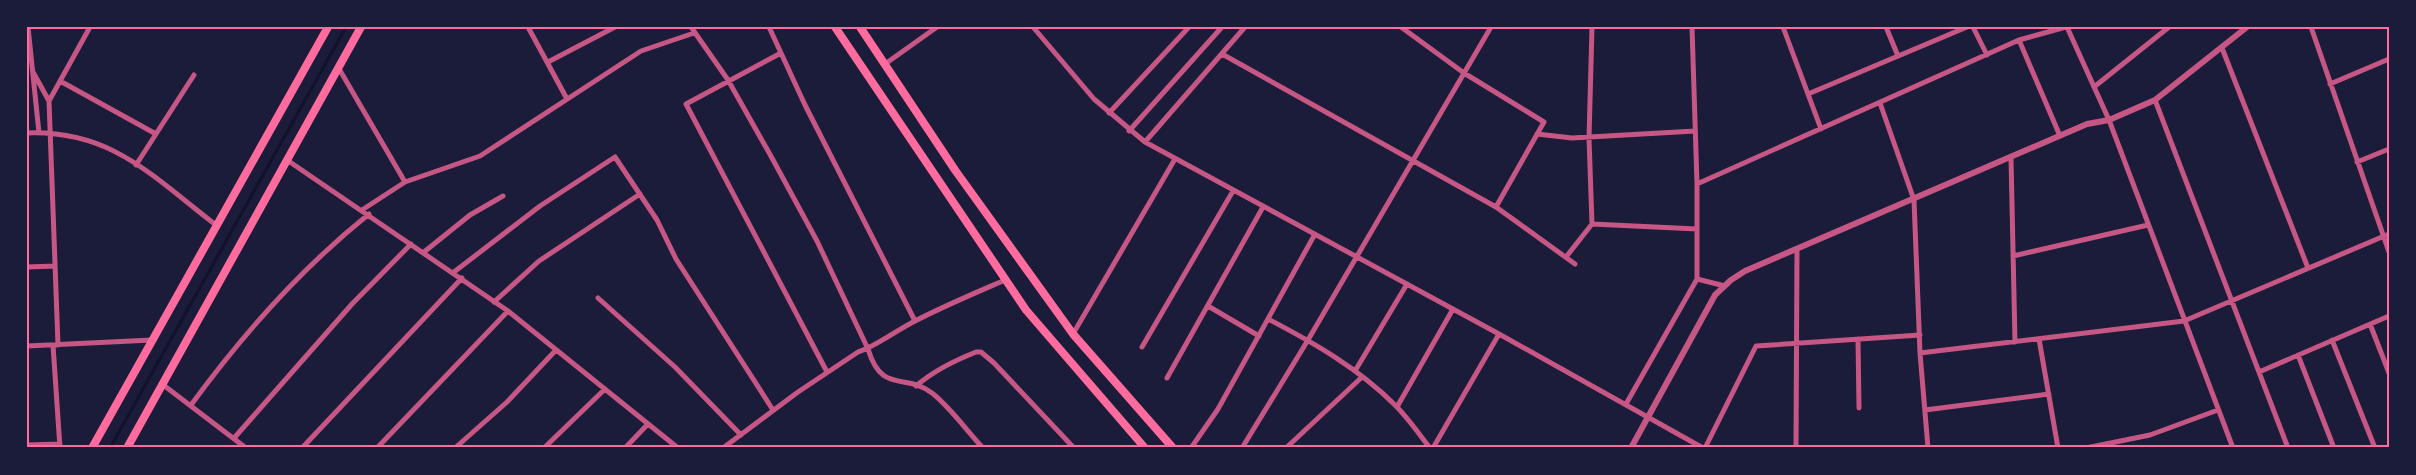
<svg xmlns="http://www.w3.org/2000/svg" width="2416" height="475" font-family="'Fira Sans Condensed',sans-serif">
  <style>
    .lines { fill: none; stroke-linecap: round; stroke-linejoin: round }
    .stream { stroke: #12122b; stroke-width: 3 }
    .minor { stroke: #c65784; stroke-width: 5 }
    .tertiary { stroke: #c65784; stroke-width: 6 }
    .primary { stroke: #ff6b9d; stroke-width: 8 }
    .neatline { fill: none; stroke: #ff6b9d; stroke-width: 2 }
  </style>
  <rect width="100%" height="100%" fill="#1b1b3a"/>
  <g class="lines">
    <!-- stream -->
    <path class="stream" d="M110 448 346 27"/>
    <!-- minor -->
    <path class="minor" d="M28 27 39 133
      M528 27 567 99
      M691 27 728 80 772 158 817 241 868 349C882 395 905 372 932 393 950 407 967 431 983 448
      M769 27 805 105 915 321
      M1033 27 1094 99 1145 142 1499 334 1703 448
      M1401 27 1464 73 1544 122 1496 207
      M1692 27 1697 184V279
      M1783 27 1821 129
      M1886 27 1898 56
      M1973 27 1987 55
      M2067 27 2109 120 2233 448
      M2311 27 2389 252
      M2019 40 2060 136
      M2222 48 2308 268
      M781 53 686 104 827 372
      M1222 54 1496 207 1575 264
      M548 62 615 27
      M885 64 937 27
      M338 67 405 182
      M33 72 49 101 58 345
      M60 81 156 134
      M2330 84 2389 59
      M2094 87 2169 27
      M1808 94 1967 27
      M2155 100 2288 448
      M49 101 90 27
      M1880 103 1914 200 1920 353 1928 448
      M1109 113 1189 27
      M1129 131 1222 27
      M27 133C112 130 153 177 216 225
      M1537 134 1572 138 1695 131
      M1145 142 1245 27
      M2011 158 2015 342
      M287 160 508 311 678 448
      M2357 162 2389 149
      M136 165 194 75
      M1697 184 2019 40 2066 27
      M362 210 405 182 480 156 641 51 694 33
      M1592 224 1589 138 1592 27
      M424 252 470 215 503 196
      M2013 256 2148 225
      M1566 257 1592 224 1697 229
      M27 267 55 266
      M454 272 540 206 615 157 657 220 676 259 773 410
      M598 298 675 367 741 435
      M494 302 539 261 640 194
      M1208 306 1259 336
      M1268 319C1314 343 1358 368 1395 405 1408 418 1419 434 1430 448
      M2370 324 2389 373
      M1073 334 1175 159
      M1858 339 1859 408
      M2039 339 2058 448
      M2332 340 2375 448
      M53 345 60 448
      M27 346 152 340
      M1142 347 1233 191
      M1920 353 2184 321 2389 234
      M2298 355 2334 448
      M1355 371 1407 284
      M2259 372 2389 316
      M1167 378 1263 207
      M162 384 246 448
      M916 386C935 370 954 361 976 352H981L994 363 1074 448
      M1626 404 1697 279 1725 286
      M191 405C243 334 299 270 369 214
      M1397 407 1453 309
      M1925 410 2049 394
      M235 437 352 304 411 244
      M27 445 60 444
      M302 448 462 278
      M377 448 508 311
      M455 448 507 402 556 350
      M544 448 605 389
      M625 448 648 424
      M723 448 798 392 858 352C875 347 897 330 915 321 944 306 975 293 1005 280
      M1191 448 1218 409 1315 234
      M1242 448 1308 340 1491 27
      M1286 448 1362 377
      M1433 448 1499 334
      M1705 448 1756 346 1920 335
      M1796 448 1797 249
      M2086 448 2150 435 2218 410"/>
    <!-- tertiary -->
    <path class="tertiary" d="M1631 448 1715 295 1731 280 1745 271 2087 124 2109 120 2155 100 2247 27"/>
    <!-- primary -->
    <path class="primary" d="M835 27 1026 310 1145 448
      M860 27 955 170 1073 334 1173 448
      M92 448 328 27
      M127 448 361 27"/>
  </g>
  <!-- border -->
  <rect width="2416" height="475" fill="none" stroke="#1b1b3a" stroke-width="57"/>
  <rect x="28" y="28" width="2360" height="418" class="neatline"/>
</svg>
